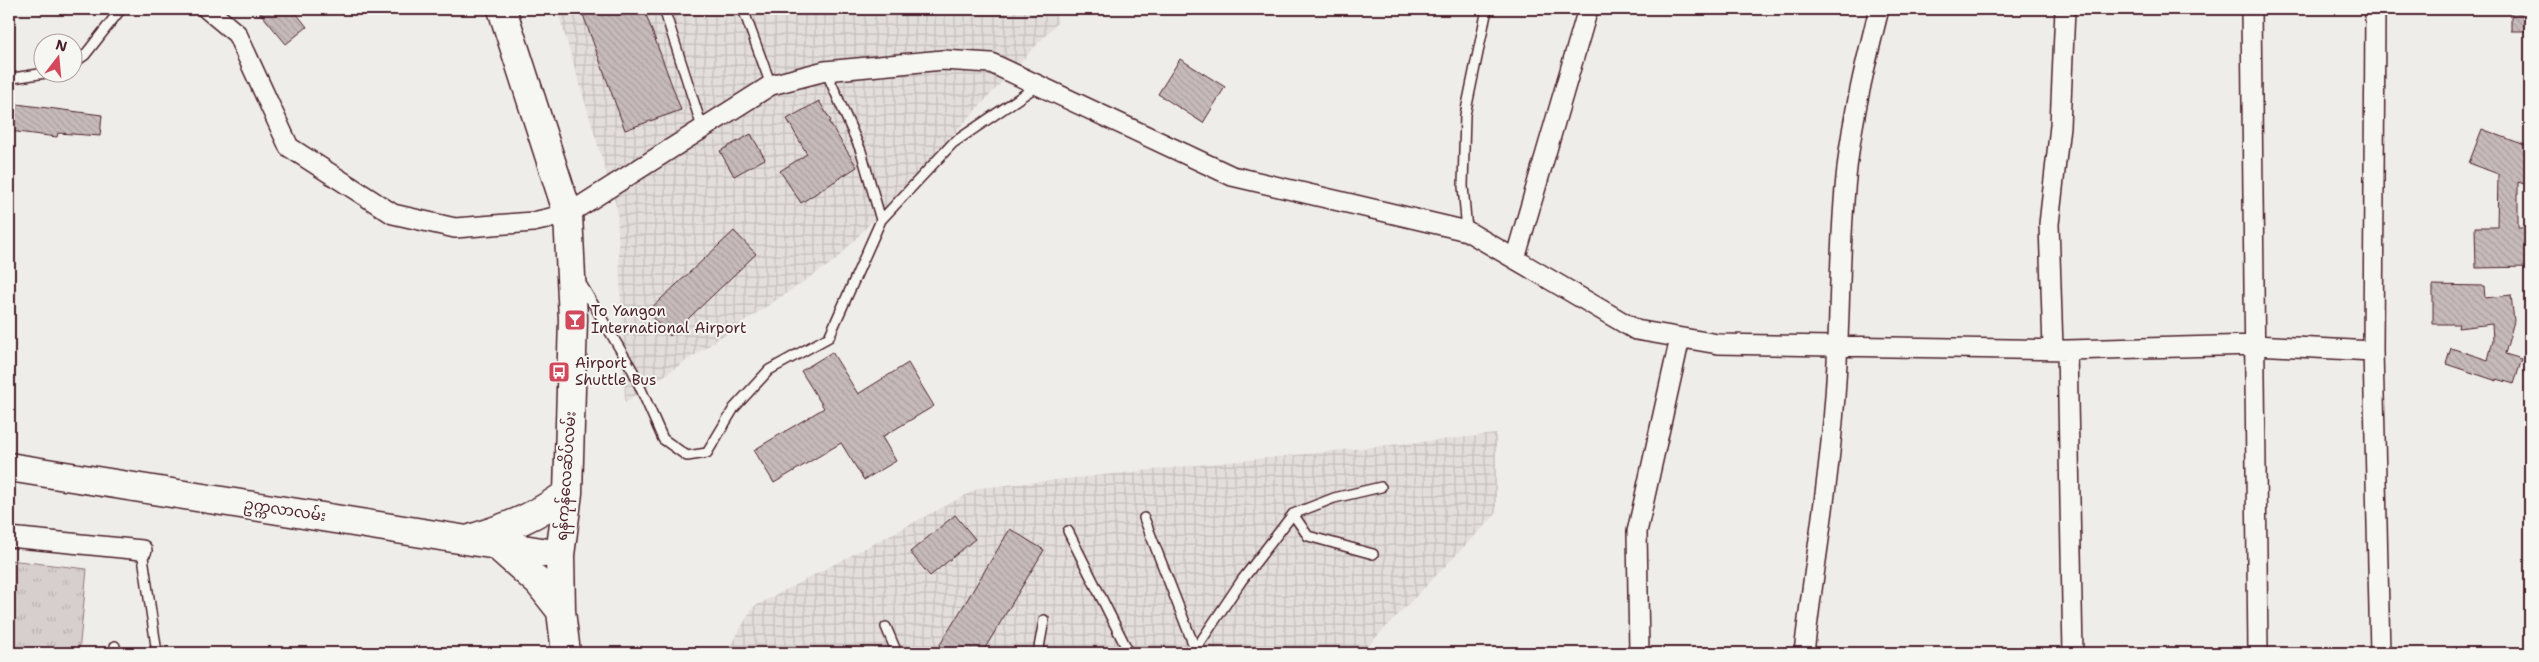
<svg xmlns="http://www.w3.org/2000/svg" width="2539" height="662" font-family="'Shantell Sans','Noto Sans Myanmar',sans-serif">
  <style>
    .industrial { fill: url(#industrial-grid) }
    .grass { fill: url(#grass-tufts); stroke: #90777c }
    .building { fill: url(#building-back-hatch); stroke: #4a1f2b }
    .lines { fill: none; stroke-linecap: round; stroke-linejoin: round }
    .service-casing { stroke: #4a1f2b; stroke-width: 12 }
    .minor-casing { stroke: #4a1f2b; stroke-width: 22 }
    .primary-casing { stroke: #4a1f2b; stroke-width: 31 }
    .service { stroke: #f6f6f2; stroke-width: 9 }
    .minor { stroke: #f6f6f2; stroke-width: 19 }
    .primary { stroke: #f6f6f2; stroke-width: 28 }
    .labels { text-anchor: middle; stroke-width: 4; stroke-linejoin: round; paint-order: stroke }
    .poi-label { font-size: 15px; fill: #4a1f2b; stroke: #f6f6f2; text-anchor: start }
    .street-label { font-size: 15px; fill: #4a1f2b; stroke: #f6f6f2 }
  </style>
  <defs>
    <pattern id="industrial-grid" width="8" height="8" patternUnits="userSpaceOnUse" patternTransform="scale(1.25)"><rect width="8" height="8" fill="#e3dedc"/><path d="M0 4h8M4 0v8" fill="none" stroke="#c4bebd"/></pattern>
    <pattern id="grass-tufts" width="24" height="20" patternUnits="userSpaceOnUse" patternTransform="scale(1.25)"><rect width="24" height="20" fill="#d7cfce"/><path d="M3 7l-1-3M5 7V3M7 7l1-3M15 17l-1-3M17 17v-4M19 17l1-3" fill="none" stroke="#bab1b1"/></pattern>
    <pattern id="building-back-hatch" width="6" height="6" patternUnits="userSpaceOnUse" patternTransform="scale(1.25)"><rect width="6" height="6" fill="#c6babb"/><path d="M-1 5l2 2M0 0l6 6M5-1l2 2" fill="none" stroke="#ac9fa1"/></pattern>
  </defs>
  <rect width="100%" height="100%" fill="#efedea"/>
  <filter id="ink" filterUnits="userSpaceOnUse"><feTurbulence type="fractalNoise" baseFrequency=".02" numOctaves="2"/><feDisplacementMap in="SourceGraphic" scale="10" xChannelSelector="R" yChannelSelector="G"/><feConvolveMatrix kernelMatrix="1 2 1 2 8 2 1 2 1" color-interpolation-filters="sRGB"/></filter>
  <g filter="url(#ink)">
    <!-- industrial -->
    <path class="industrial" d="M557 9H1054L1058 22 836 260 625 402 617 209Z
      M1496 434V514L1361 653H726L753 607 979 488Z"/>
    <!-- grass -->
    <path class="grass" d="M9 560 87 569 79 653H9Z"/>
    <!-- building -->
    <path class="building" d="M257 9H293L307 27 286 44Z
      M581 9H644L681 110 625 130Z
      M2511 9H2530V31H2511Z
      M1180 59 1225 87 1203 123 1158 94Z
      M819 101 831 121 829 122 857 167 801 203 780 171 807 154 787 119Z
      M9 103 102 115 100 136 58 133 57 137 9 131Z
      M2482 129 2530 147V186L2518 182V228H2530V267L2476 268 2475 227H2497L2498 174 2469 163Z
      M751 134 765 159 734 176 720 151Z
      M734 231 756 254 670 336 647 312Z
      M2433 285 2484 286 2485 298 2511 295 2514 321 2505 354 2522 359 2514 384 2497 379V381L2446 364 2451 348 2488 360 2493 340 2492 324 2458 328 2459 324H2433Z
      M832 352 858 394 908 363 934 406 882 437 896 461 864 480 841 443 774 483 754 450 824 408 801 371Z
      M955 515 975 539 930 576 910 552Z
      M1010 529 1044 550 982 653H935Z"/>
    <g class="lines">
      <!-- service casing -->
      <g class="service-casing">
        <path id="service" d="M664 9 702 127
          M743 9 771 85
          M72 64 85 55 121 9
          M826 71 861 151 881 220
          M13 78 52 72
          M1467 231 1463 186 1465 115 1487 9
          M579 280 633 371 663 439 687 456 707 453 734 408 769 370 829 337 881 220 953 143 1037 86
          M1293 514 1308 536 1373 554
          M1144 518 1196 651
          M1068 531 1129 653
          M142 550 157 653
          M886 627 897 653
          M114 653 115 646
          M1038 653 1044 620
          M1193 653 1242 580 1293 514 1334 498 1381 487"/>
      </g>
      <!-- minor casing -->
      <g class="minor-casing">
        <path id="minor" d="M207 9 237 34 289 147 393 214 455 228 533 222 568 214 771 85 825 71 943 60 991 63 1232 176 1467 231 1636 330 1718 344 2067 350 2255 345 2373 351
          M2251 9 2258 653
          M2375 9 2373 351 2380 653
          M1515 259 1588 9
          M2053 349 2049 224 2060 126 2065 9
          M2067 350 2073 653
          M9 537 142 550
          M1639 653 1637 532 1680 338
          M1804 653C1813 572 1828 491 1834 409 1841 329 1838 248 1847 168 1853 114 1866 61 1879 9"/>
      </g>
      <!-- primary casing -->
      <g class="primary-casing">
        <path id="primary" d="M502 9 568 214 573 319 568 493 560 555 561 611 566 653
          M9 467 560 555
          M473 538C513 525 533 518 568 493
          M494 543 539 583 561 611"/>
      </g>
      <!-- service -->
      <use href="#service" class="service"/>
      <!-- minor -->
      <use href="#minor" class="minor"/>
      <!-- primary -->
      <use href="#primary" class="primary"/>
    </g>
  </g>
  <!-- icons -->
  <defs>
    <g id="bar-square" transform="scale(1.125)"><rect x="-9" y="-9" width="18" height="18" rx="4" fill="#d1495b" stroke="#f6f6f2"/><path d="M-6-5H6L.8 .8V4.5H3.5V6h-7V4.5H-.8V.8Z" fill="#fff"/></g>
    <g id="bus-square" transform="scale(1.125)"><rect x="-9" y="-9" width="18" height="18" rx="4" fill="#d1495b" stroke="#f6f6f2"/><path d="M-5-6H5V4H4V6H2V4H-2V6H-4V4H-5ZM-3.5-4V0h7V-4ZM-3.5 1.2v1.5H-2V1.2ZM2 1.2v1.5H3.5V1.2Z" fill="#fff"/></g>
  </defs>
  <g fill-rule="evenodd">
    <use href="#bar-square" x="575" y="320"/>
    <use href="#bus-square" x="559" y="372"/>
  </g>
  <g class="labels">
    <!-- poi labels -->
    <g class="poi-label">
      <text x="591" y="316">To Yangon<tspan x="591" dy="17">International Airport</tspan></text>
      <text x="575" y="368">Airport<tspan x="575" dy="17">Shuttle Bus</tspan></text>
    </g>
    <!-- street labels -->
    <g class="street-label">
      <text transform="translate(566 476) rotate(-86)" y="5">ရန်ကုန်လေဆိပ်လမ်း</text>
      <text transform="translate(285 510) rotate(9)" y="5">ဥက္ကလာလမ်း</text>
    </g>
  </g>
  <!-- margin -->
  <rect width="2539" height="662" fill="none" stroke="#f6f6f2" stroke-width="30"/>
  <rect x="15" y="15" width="2509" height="632" fill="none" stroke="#4a1f2b" stroke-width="2" filter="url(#ink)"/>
  <!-- north arrow -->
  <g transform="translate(58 58) rotate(16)"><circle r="24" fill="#f6f6f2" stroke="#b1a0a2"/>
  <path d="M0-4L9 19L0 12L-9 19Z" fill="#d1495b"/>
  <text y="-8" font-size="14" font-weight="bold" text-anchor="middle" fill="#4a1f2b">N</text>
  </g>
</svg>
